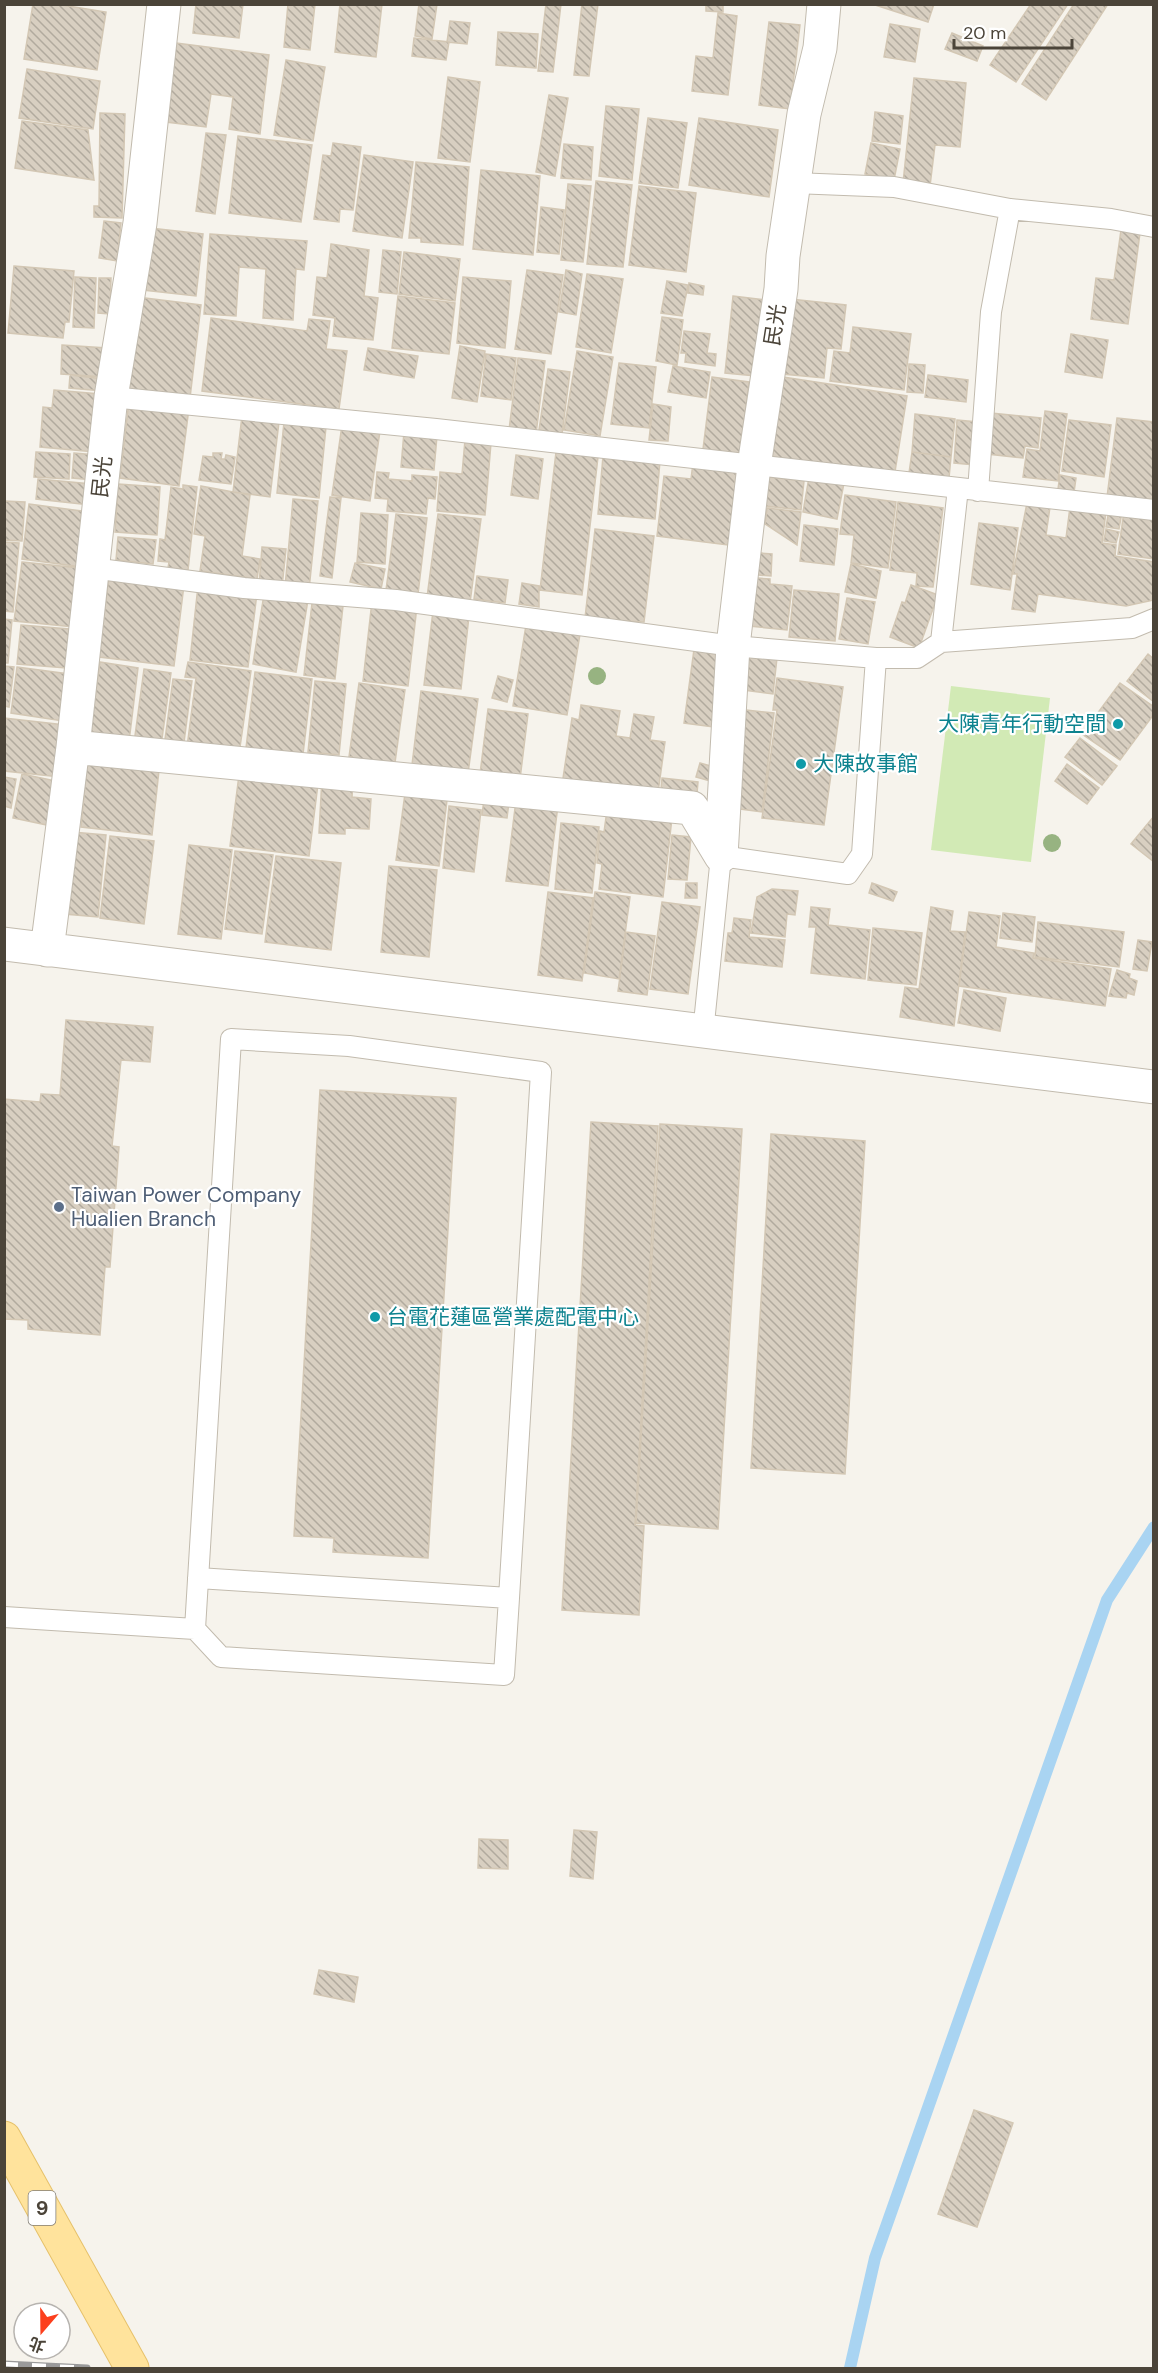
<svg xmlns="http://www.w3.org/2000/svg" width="1158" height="2373" font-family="'DM Sans','Noto Sans TC',sans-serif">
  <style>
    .garden { fill: #d2eab5 }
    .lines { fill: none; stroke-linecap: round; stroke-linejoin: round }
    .stream { stroke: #a9d4f2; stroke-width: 12 }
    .building { fill: url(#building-back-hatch); stroke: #d3c7b4; stroke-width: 1.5 }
    .service-casing { stroke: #c2bbae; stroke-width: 22 }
    .minor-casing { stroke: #c2bbae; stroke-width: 35 }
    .primary-casing { stroke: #e6c16a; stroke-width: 35 }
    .service { stroke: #fff; stroke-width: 20 }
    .minor { stroke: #fff; stroke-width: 33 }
    .primary { stroke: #ffe39c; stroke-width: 33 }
    .rail-casing { stroke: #9a9a9a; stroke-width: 7 }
    .rail { stroke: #fff; stroke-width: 4.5; stroke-dasharray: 14; stroke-linecap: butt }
    .tree { fill: #97b381 }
    .culture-dot { fill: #0f9aa8; stroke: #fff; stroke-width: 2 }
    .service-dot { fill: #5c6f8a; stroke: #fff; stroke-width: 2 }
    .labels { text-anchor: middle; stroke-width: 4.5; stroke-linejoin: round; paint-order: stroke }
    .shield { fill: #fff; stroke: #817c74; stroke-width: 1.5 }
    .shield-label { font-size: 20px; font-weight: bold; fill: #4b4439 }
    .street-label { font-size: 21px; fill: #4b4439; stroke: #fff }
    .culture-label { font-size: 21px; fill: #0d838f; stroke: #fff; text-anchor: start }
    .service-label { font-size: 21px; fill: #4e5e75; stroke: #fff; text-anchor: start }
  </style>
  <defs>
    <pattern id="building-back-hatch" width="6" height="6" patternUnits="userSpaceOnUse" patternTransform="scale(1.5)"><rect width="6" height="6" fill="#d8cfc1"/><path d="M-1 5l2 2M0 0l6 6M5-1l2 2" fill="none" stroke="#b1aa9e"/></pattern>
  </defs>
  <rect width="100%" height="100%" fill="#f6f3ec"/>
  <!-- garden -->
  <path class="garden" d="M951 686 1050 698 1031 862 931 850Z"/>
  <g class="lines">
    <!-- stream -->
    <path class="stream" d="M850 2368 875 2258 1107 1600 1154 1527"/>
  </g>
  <!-- building -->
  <path class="building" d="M33 4H56L106 12 97 70 24 59Z
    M196 4H243L239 38 193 33Z
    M288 4H315L310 50 284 47Z
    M340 4H382L376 57 335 52Z
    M419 4H437L432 39 415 36Z
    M546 4H561L553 72 538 71Z
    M582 4H598L589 76 574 75Z
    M706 4H723V12L706 11Z
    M872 4H934L928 22Z
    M1031 4H1068L1016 82 990 65Z
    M1074 4H1108L1046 100 1022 84Z
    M718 13 737 16 728 95 692 91 696 56 713 58Z
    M450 21 470 23 467 44 447 42Z
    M769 22 800 25 790 109 759 105Z
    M890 24 920 29 915 62 884 57Z
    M498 32 538 34 536 68 496 65Z
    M952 33 983 46 977 61 945 49Z
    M414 38 449 42 446 60 412 56Z
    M176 43 269 55 260 134 229 129 233 97 211 94 206 127 166 122Z
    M286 60 325 67 313 141 274 135Z
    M27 69 100 81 93 129 19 118Z
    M448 77 480 82 470 162 438 158Z
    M914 78 966 83 960 147 935 145 930 186 903 183Z
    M549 95 568 98 555 176 536 172Z
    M606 106 639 109 632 180 599 176Z
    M875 112 903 116 900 144 872 141Z
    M100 113 125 114 122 218 94 217V206H99Z
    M648 118 687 123 678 188 639 183Z
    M699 118 778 130 769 197 689 185Z
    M22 121 88 130 94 180 15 168Z
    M206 133 226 135 215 214 196 211Z
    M238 136 312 145 301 222 229 213Z
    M333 143 361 147 353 210 340 209 339 222 314 219 323 155 331 156Z
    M871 143 900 149 894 180 865 174Z
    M564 144 593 147 591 180 561 178Z
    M364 155 413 162 402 238 353 231Z
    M416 162 469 167 463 245 421 242V238H409Z
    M481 170 540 176 533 255 473 249Z
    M596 181 632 185 623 267 587 264Z
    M568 184 591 186 583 262 561 260Z
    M639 186 696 193 686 272 629 265Z
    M541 207 564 210 559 254 537 252Z
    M104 221 121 223 117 261 99 258Z
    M150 228 203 234 196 296 143 290Z
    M1121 230 1140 233 1128 324 1091 319 1096 278 1114 280Z
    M210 234 307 241 304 270 296 269 293 320 263 318 266 269 239 267 236 316 204 314Z
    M331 244 369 250 364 296 378 298 373 340 333 336 335 318 313 315 317 277 327 278Z
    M383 250 401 252 397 294 379 292Z
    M404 252 460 259 455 301 399 294Z
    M14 266 74 271 69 322H65L63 338 8 333Z
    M527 270 563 275 551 354 515 349Z
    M566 270 582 274 576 315 559 312Z
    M587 274 623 279 611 353 576 347Z
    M75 277 96 278 94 328 73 327Z
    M463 277 511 281 505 348 457 343Z
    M99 278H111L110 314 98 313Z
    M667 281 688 285 682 316 661 313Z
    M689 283 704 286 703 295 688 293Z
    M398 296 455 303 449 354 392 348Z
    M733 296 775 301 766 377 725 373Z
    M137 297 201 305 190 398 127 392Z
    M790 299 846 305 841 349 827 348 824 378 782 374Z
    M662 317 683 320 677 365 656 361Z
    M211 318 307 331 309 319 330 321 326 349 347 351 339 409 202 391Z
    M853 327 911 334 904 390 830 381 834 351 850 353Z
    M684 331 710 334 707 353 716 354 715 366 685 362 686 353H681Z
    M1071 334 1108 340 1102 378 1065 372Z
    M62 345 107 348 105 377 61 374Z
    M460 346 485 351 477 402 452 398Z
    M368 348 418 356 414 378 364 370Z
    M577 351 613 357 600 436 564 430Z
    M486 354 516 358 511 400 481 396Z
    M518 358 545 361 536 434 509 430Z
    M619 363 656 367 649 428 611 424Z
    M909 364 925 365 923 393 907 392Z
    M673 366 710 372 706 398 668 392Z
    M548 369 570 372 562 434 539 430Z
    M70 375 104 379 103 391 69 388Z
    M928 375 968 380 966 402 925 397Z
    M712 377 749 382 739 462 702 457Z
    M783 377 907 396 894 478 771 459Z
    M54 390 100 394 95 452 40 447 43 407 52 408Z
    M129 401 189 408 179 486 120 478Z
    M653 404 671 407 668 441 649 440Z
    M1045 411 1067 414 1058 481 1023 477 1027 449 1040 451Z
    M991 413 1041 418 1038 448 1025 446 1023 458 987 454Z
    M915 414 955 419 951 457 912 452Z
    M242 416 279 422 270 497 233 492Z
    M1117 418 1154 422V503L1107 497Z
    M957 420 978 422 975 465 954 463Z
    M1069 420 1111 425 1104 477 1062 471Z
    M284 422 326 427 319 498 277 493Z
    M342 425 380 431 370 501 332 495Z
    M404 432 437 436 434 470 401 467Z
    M465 440 491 443 485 515 437 511 440 472 462 474Z
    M36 452 70 454 69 479 34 477Z
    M556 452 598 457 582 595 540 590Z
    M912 452 951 457 949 478 909 473Z
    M74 453 96 455 93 480 72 478Z
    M213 453H222L221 459H225L226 455 235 457 231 484 199 480 203 456 213 457Z
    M516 455 543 459 538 499 511 495Z
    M603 456 660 461 655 519 598 514Z
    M693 463 737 469 735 484 745 485 728 545 657 536 664 476 691 479Z
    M377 472 389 473 388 479 412 481V475L437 477 435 499 428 498 426 514 387 511 388 499 375 498Z
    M1060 475 1076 478 1073 499 1057 496Z
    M768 477 804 481 801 510 765 506Z
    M809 477 844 483 837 519 803 512Z
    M38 479 92 484 90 505 36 499Z
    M118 484 160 487 157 535 115 532Z
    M183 485 197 487 188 570 168 568 169 562 158 561 160 539 165 540 171 487 183 489Z
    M201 486 250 495 242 556 260 559 257 579 200 571 205 536 194 534Z
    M845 495 896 502 888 568 851 563 854 535 840 534Z
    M330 497 341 498 332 578 320 576Z
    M293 499 318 501 309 590 285 587Z
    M4 501 25 502 22 541 4 540Z
    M898 502 943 508 933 587 916 586 917 573 890 570Z
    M1027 503 1050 507 1046 535 1066 538 1070 507 1106 512 1102 543 1116 545 1115 556 1154 562V600L1126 606 1038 594 1035 612 1012 609 1017 574H1013Z
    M29 504 89 512 82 567 22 559Z
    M767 508 801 512 797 545 765 524Z
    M1109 510 1122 512 1119 529 1106 527Z
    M1124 511 1154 515V559L1118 554Z
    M361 513 388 515 385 564 357 562Z
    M396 514 427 518 418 594 386 590Z
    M438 514 481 519 470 603 427 597Z
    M979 523 1018 528 1010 590 971 584Z
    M804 525 838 529 834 565 800 561Z
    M595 529 654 536 644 622 626 621V623L585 618Z
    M1106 529 1119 532 1116 543 1104 541Z
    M118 537 156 540 153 564 116 560Z
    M4 542 19 543 13 612 4 611Z
    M262 547 286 549 282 587 259 585Z
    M748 552 772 554 771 576 746 574Z
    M22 562 80 568 74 627 14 621Z
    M355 563 385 569 381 589 350 582Z
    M851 564 881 571 876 598 845 592Z
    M109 575 184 585 174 666 99 657Z
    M477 576 508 580 505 603 474 599Z
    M744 577 770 579V584L792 586 787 630 739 625Z
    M522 583 539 586V607L519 604Z
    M911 585 938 595 919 648 890 637 902 602 905 603Z
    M198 586 257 593 248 667 190 660Z
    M794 590 839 594 835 641 789 637Z
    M264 594 308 600 296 672 253 664Z
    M847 598 875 602 868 644 839 639Z
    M372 601 417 606 408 686 363 681Z
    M312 603 343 606 335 679 304 675Z
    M433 611 469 616 461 689 424 685Z
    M4 619 12 620 8 663H4Z
    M21 625 69 629 66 668 17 664Z
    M526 625 580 634 567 715 513 706Z
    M695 642 719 645 721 728 684 723Z
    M740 654 777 658 773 694 736 689Z
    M1148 654 1154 659V702L1127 681Z
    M100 662 138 668 128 750 88 745Z
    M188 662 251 671 239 754 187 747 196 678 185 677Z
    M4 666 14 667 9 707 4 706Z
    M17 667 69 674 63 721 11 713Z
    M144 669 171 673 161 746 134 743Z
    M255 672 312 679 303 754 246 748Z
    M498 676 513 680 507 702 492 698Z
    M777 678 843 687 824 825 762 818 777 710H773Z
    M173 679 192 681 183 750 164 747Z
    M315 681 346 684 339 755 308 752Z
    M359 683 405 690 393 777 350 771 352 757H349Z
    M1120 683 1154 707V714L1120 760 1082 734Z
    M421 691 478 699 467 781 411 773Z
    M581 705 620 711 616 736 630 738 634 714 654 717 650 740 665 742 657 800 562 785 572 718 579 720Z
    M488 709 528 714 520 779 480 774Z
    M737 709 774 713 762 812 725 807Z
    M4 718 65 725 60 777 4 771Z
    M1080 738 1117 766 1102 785 1065 757Z
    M88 753 160 761 152 835 81 827Z
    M700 763 718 768 714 782 696 777Z
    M1067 764 1099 788 1087 804 1055 781Z
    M240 767 319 776 309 856 230 846Z
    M22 774 56 781 47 825 13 818Z
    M4 777 16 779 11 808 4 806Z
    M322 778 353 780 352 797 371 799 369 829 345 828V834L319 833Z
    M662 778 698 782 696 805 660 800Z
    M406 786 448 792 439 866 396 860Z
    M484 799 509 802 507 818 482 815Z
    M516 800 558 805 548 886 506 881Z
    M449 806 481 810 474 872 443 868Z
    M607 810 672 818 663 897 599 889 602 864 597 863 600 831 604 832Z
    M1154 816V862L1131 844Z
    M561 823 599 827 592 893 555 889Z
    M72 832 106 835 98 917 64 914Z
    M672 835 691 837 687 880 668 879Z
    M110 836 154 841 144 924 100 918Z
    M189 845 232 850 221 939 178 934Z
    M235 851 273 855 262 934 225 929Z
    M276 856 341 863 331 950 265 942Z
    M389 866 437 870 429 957 381 952Z
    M686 883H697V898H685Z
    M872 883 897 892 893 901 869 893Z
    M772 889 798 891 795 915 787 914 785 937 751 933 757 897Z
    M548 892 593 898 582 981 538 975Z
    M595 892 630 897 619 979 584 973Z
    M662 902 700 907 688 994 650 989Z
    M811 907 830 909 828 925 870 930 865 979 811 973 816 927H809Z
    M931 907 953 911 950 931 965 932 954 1026 900 1017 905 987 919 989Z
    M969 912 1000 916 996 947 1034 953 1033 958 1111 969 1105 1006 959 986Z
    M1003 913 1035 917 1032 942 1000 938Z
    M734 918 751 920 749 937 785 940 782 967 725 961 728 933H732Z
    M1038 922 1124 932 1119 967 1035 957Z
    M873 928 922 933 916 985 868 980Z
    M626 932 655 936 647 995 618 991Z
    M1138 940 1152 942 1147 971 1133 969Z
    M1117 970 1130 974 1129 978 1137 981 1134 995 1127 993 1126 998 1109 996Z
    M964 990 1006 998 1000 1031 958 1023Z
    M66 1020 153 1027 150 1062 121 1060 112 1146 119 1147 110 1267H105L100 1335 28 1329V1320L4 1319V1099L40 1102 41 1094 60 1095Z
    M320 1090 456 1098 428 1558 333 1552 334 1538 294 1536Z
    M591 1122 658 1126 635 1525 644 1526 639 1615 562 1610Z
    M660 1124 742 1129 718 1529 636 1523Z
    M771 1134 865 1141 845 1474 751 1468Z
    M574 1830 597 1832 593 1879 570 1876Z
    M479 1839 508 1840V1869L478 1868Z
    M319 1970 358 1977 354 2002 314 1994Z
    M974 2110 1013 2123 977 2227 938 2214Z"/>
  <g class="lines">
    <!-- service casing -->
    <g class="service-casing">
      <path id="service" d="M794 183 894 187 1010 209 1111 219 1154 227
        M111 397 436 429 1154 510
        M978 491 991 312 1010 209
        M92 568 244 588 396 600 733 646 876 658
        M941 642 958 488
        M703 1033 721 856 848 874 862 854 876 658H917L941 642 1132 628 1154 619
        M4 1617 195 1629 231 1039 349 1046 541 1072 509 1598
        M195 1629 221 1657 504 1675 509 1598 198 1578"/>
    </g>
    <!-- minor casing -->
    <g class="minor-casing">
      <path id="minor" d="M73 747 692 808 721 856 733 646 754 466 781 289 783 256 804 114 820 48 824 4
        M4 944 1154 1087
        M47 950 73 747 111 397 140 223 164 4"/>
    </g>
    <!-- primary casing -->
    <g class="primary-casing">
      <path id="primary" d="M4 2138 132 2368"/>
    </g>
    <!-- service -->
    <use href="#service" class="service"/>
    <!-- minor -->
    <use href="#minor" class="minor"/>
    <!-- primary -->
    <use href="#primary" class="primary"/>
    <!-- rail casing -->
    <g class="rail-casing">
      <path id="rail" d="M4 2364 87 2368"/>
    </g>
    <!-- rail -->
    <use href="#rail" class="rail"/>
  </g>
  <!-- trees -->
  <g class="tree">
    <circle cx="597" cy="676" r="9"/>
    <circle cx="1052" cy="843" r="9"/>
  </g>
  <!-- markers -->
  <g class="culture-dot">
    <circle cx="1118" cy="724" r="6"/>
    <circle cx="801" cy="764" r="6"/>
    <circle cx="375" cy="1317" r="6"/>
  </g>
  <circle class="service-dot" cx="59" cy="1207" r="6"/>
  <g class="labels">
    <!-- shield labels -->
    <rect class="shield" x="28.5" y="2191" width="27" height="34" rx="4.5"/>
    <g class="shield-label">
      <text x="42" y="2215">9</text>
    </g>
    <!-- street labels -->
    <g class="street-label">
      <text transform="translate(775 325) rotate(-81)" y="7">民光</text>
      <text transform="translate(102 477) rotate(-84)" y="7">民光</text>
    </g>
    <!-- culture labels -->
    <g class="culture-label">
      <text x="1106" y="731" text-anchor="end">大陳青年行動空間</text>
      <text x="813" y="771">大陳故事館</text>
      <text x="387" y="1324">台電花蓮區營業處配電中心</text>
    </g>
    <!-- service labels -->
    <g class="service-label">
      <text x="71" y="1202">Taiwan Power Company<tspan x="71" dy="24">Hualien Branch</tspan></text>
    </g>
  </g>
  <!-- border -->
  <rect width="1158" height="2373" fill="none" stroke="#4b4439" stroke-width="12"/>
  <!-- north arrow -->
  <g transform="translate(42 2331) rotate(200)"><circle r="28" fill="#ffffff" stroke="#b7b4b0" stroke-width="1.5"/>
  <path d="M0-4.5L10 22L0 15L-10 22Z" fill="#fc3f1d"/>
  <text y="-9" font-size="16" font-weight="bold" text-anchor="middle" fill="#4b4439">北</text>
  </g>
  <!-- scale -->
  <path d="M954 39v9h118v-9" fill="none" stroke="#4b4439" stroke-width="3"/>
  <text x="963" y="39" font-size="18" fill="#4b4439" stroke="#ffffff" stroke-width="4.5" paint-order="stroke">20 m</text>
</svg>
